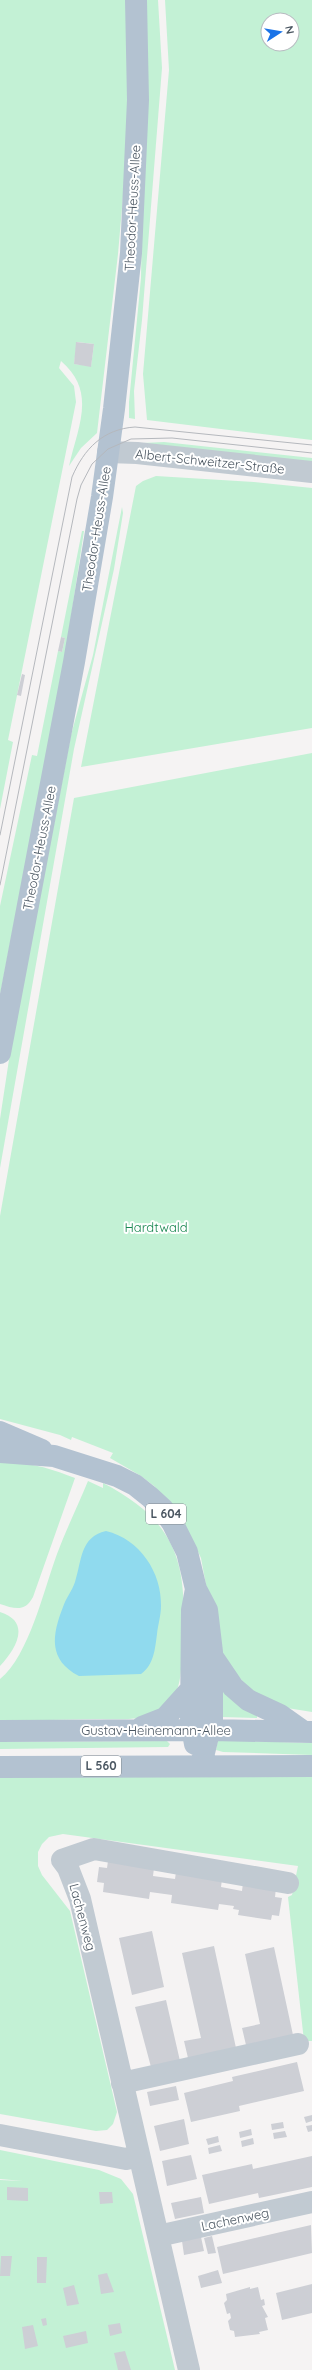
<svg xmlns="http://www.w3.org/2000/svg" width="312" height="2370" font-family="Quicksand,sans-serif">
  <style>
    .green { fill: #c3f1d5; fill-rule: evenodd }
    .water { fill: #90daee }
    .building { fill: #cdcfd5 }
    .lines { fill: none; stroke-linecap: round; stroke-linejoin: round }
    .minor { stroke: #c1cad2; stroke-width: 22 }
    .major { stroke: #b3c2d1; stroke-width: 22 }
    .tram { stroke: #b5b8bd; stroke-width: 1 }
    .labels { text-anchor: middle; stroke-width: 4; stroke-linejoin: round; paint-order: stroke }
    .shield { fill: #fff; stroke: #808990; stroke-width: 1 }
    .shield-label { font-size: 12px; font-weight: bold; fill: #4a5661 }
    .street-label { font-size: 13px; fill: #4a5661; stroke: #fff }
    .park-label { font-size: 13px; fill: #17864f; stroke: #fff }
  </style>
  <rect width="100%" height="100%" fill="#f5f3f3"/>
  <!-- green -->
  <path class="green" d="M0 0H128L129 127 118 254 97 433 81 448 69 466C78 426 97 392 61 361L59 368 74 386 76 402 8 740 13 742 0 809ZM77 342 94 344 91 366 74 364Z
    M146 0H158L162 68 142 320 134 391 135 419 129 418V402L141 278Z
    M165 0H312V440L147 420 143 374 169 70ZM268 20H292V44H268Z
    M164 442 312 458V463L143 443Z
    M156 476 254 482 312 488V728L81 767 136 486 143 481Z
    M122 507 123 513 114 569 74 749 0 1168V1119L10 1053 71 735 93 655Z
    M82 531H84L61 683 0 995V906L32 755 37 756 58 651 62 652 65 638 61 637Z
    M312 753V1712L287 1708 259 1698 225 1663 213 1623 201 1558 182 1518 154 1486 141 1476 110 1458 113 1453 72 1437 71 1440 60 1435 0 1419V1216L74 798Z
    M0 1463C25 1460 52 1469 75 1478L33 1597C25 1612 15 1609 0 1604Z
    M88 1481 103 1488V1483C182 1524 188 1569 182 1652 181 1669 182 1693 166 1705 160 1710 146 1717 139 1718 126 1720 110 1719 97 1719 65 1720 32 1720 0 1721V1679C29 1656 44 1589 57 1554 66 1530 78 1505 88 1481Z
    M0 1612C32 1622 16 1649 0 1666Z
    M222 1688 257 1716V1718L222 1717Z
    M218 1740 312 1743V1755L223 1752 216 1750Z
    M167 1741 170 1744 168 1747 0 1749V1742Z
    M238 1776 312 1777V2041H304L288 1897 292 1895 298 1866 63 1834 49 1837 42 1844 38 1852V1866L42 1875 70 1911 117 2112 113 2124 107 2130 96 2131 0 2114V1777Z
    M0 2150 99 2170 121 2179 133 2194 175 2370H0V2180L23 2181 0 2179Z"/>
  <!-- water -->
  <path class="water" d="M106 1531C140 1539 162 1573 161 1606 161 1615 158 1625 157 1634 155 1649 154 1665 141 1674L79 1676C48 1660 52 1635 63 1607 66 1598 72 1591 75 1582 82 1560 80 1537 106 1531Z"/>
  <!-- building -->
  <path class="building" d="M76 342 94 344 91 367 74 364Z
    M61 637 65 638 62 652 58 651Z
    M22 674 25 675 21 696 17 695Z
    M108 1861 154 1868 153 1876 175 1879 176 1872 222 1879 221 1887 242 1891 243 1883 276 1888 275 1897 282 1898 279 1916 272 1915 271 1920 238 1915 239 1910 233 1909 234 1906 219 1904 218 1910 171 1903 172 1895 150 1892 149 1899 103 1892 104 1883 97 1882 99 1867 107 1868Z
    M152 1931 164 1987 132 1995 119 1938Z
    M214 1946 236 2048 188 2058 184 2041 201 2038 182 1953Z
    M274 1947 293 2035 246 2045 242 2028 260 2024 245 1954Z
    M166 2000 180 2061 151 2067 135 2007Z
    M297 2062 304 2091 239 2106 240 2111 191 2122 184 2093 233 2081 232 2077Z
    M176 2086 179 2100 150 2106 147 2092Z
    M312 2115V2121L306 2123 304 2117Z
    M184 2119 189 2144 160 2151 154 2126Z
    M283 2122 284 2128 272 2130 271 2124Z
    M312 2125V2131L308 2132 306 2126Z
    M251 2129 252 2135 240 2138 239 2132Z
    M285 2131 287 2137 274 2139 273 2133Z
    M218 2136 219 2142 208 2145 206 2139Z
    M253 2138 254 2144 242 2147 241 2141Z
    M220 2145 222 2151 209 2154 208 2148Z
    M191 2155 197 2179 167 2186 162 2161Z
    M312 2156V2187L259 2198 258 2193 209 2204 202 2175 252 2164 253 2169Z
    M7 2187 28 2188V2201L7 2200Z
    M99 2192H112L113 2203 100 2204Z
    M201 2197 204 2213 175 2219 171 2203Z
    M311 2225 312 2253 223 2274 217 2247Z
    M212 2236 216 2253 208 2254 204 2238Z
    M201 2237 204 2251 184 2255 182 2241Z
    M1 2256H12L10 2276H0Z
    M37 2257H47L46 2283H37Z
    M218 2270 222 2283 201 2288 198 2276Z
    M107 2273 114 2292 101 2294 98 2275Z
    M312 2284V2313L282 2320 276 2293Z
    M74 2285 79 2304 67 2306 63 2288Z
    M250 2287V2289L258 2287 261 2300 264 2299 265 2305 262 2306 268 2317 265 2318 268 2330 259 2332 260 2334 235 2337 234 2331 230 2330 228 2321 231 2318 230 2313 227 2314 224 2303 227 2300 226 2294Z
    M46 2318 47 2325 43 2326 41 2319Z
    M120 2323 122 2333 110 2336 108 2325Z
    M33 2325 38 2346 25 2349 22 2327Z
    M86 2331 88 2343 66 2348 63 2336Z
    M125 2351 131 2370H118L114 2353Z"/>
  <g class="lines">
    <!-- minor -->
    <path class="minor" d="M108 452 137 453 312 472
      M122 2083 298 2044
      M0 2135 126 2159 139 2156
      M158 2236 312 2202
      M189 2370 80 1899 68 1868 62 1860 94 1849 288 1883"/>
    <!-- major -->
    <path class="major" d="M0 1053 74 662 102 497 114 409 131 253 138 100 136 0
      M0 1432 42 1450
      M0 1452 54 1456 117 1476 135 1485 150 1497 163 1509 173 1524 187 1552 196 1589 207 1610 212 1652V1720L201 1765
      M212 1656 233 1687 248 1700 280 1715 304 1732
      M142 1727 165 1718 192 1688
      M0 1731 211 1730 312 1732
      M195 1744 191 1723 192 1610 196 1589
      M0 1767 312 1766"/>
    <!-- tram -->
    <path class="tram" d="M0 835 72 477C84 449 103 429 135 427L312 445
      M0 885 77 499 81 485 92 464 108 449 131 439 172 438 312 453"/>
  </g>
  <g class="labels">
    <!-- shield labels -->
    <g class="shield">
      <rect x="146" y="1504" width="40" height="20" rx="3"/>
      <rect x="81" y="1756" width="40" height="20" rx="3"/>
    </g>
    <g class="shield-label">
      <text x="166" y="1518">L 604</text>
      <text x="101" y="1770">L 560</text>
    </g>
    <!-- street labels -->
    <g class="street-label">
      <text transform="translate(132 208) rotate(-87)" y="5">Theodor-Heuss-Allee</text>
      <text transform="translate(210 461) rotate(6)" y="5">Albert-Schweitzer-Straße</text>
      <text transform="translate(96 529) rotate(-81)" y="5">Theodor-Heuss-Allee</text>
      <text transform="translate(39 848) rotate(-79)" y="5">Theodor-Heuss-Allee</text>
      <text x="156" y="1735">Gustav-Heinemann-Allee</text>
      <text transform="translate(83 1917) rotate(75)" y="5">Lachenweg</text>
      <text transform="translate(235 2219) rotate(-12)" y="5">Lachenweg</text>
    </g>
    <!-- park labels -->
    <g class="park-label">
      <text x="156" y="1232">Hardtwald</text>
    </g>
  </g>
  <!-- north arrow -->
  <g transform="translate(280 32) rotate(78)"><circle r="19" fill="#ffffff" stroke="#b7bbc0"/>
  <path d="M0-3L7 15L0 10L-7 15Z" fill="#1a73e8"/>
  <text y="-6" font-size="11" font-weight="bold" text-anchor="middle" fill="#4a5661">N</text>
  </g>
</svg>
